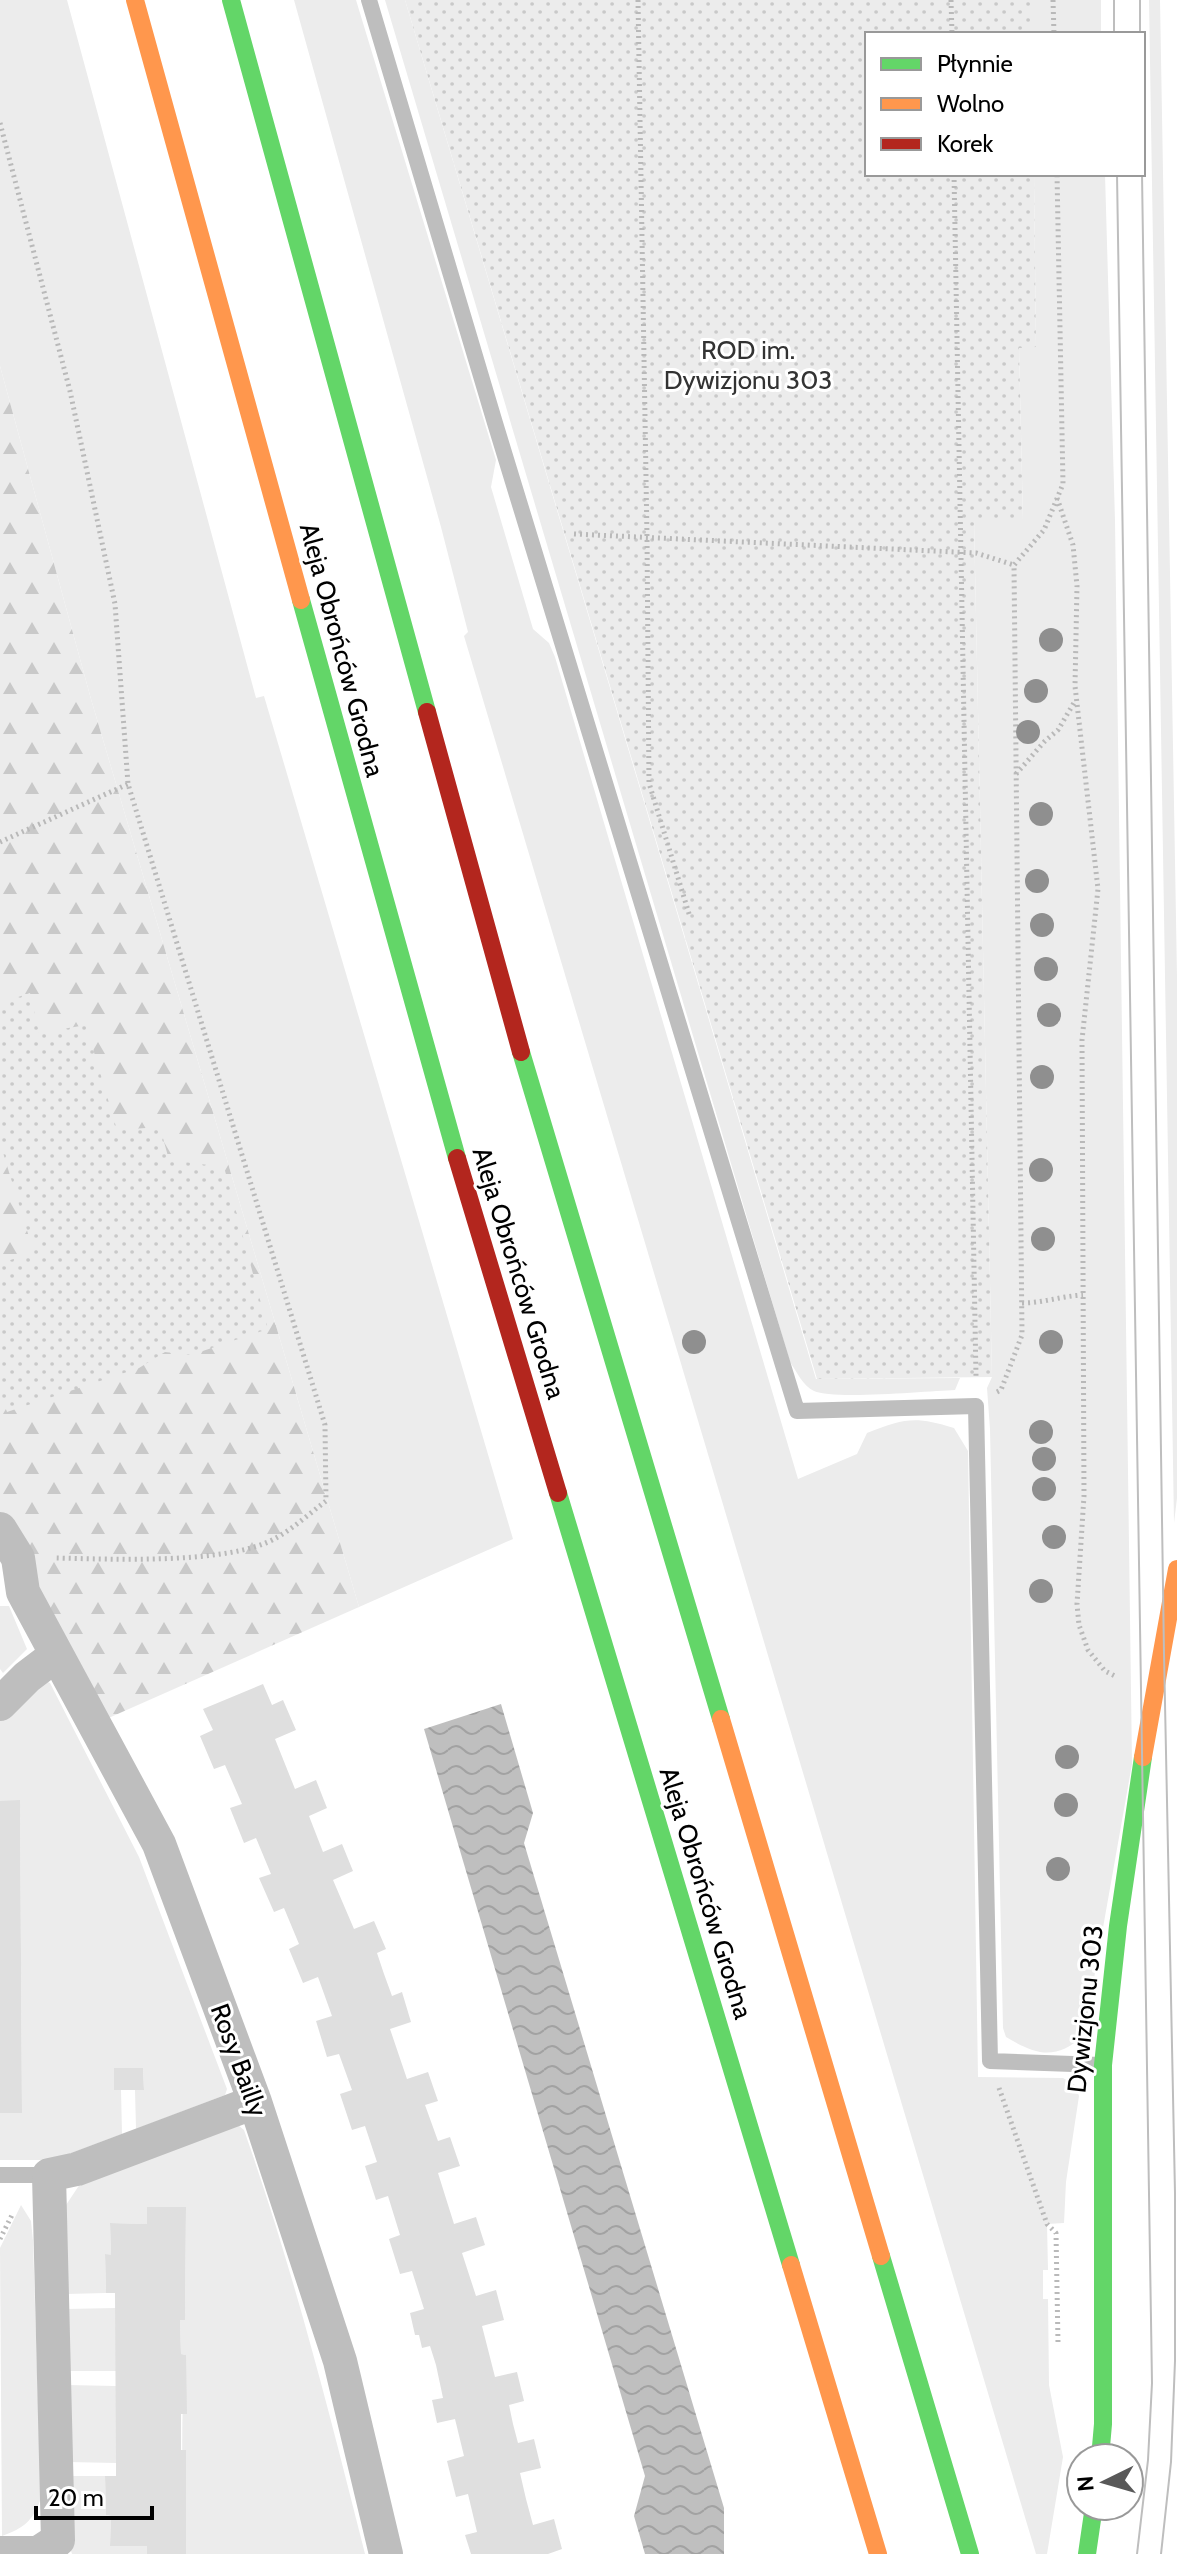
<svg xmlns="http://www.w3.org/2000/svg" width="1177" height="2554" font-family="Cabin,sans-serif">
  <style>
    .grass { fill: #ececec }
    .forest { fill: url(#forest-firs) }
    .garden { fill: url(#garden-dots) }
    .water { fill: url(#water-waves) }
    .building { fill: #dfdfdf }
    .lines { fill: none; stroke-linecap: round; stroke-linejoin: round }
    .path { stroke: #b9b9b9; stroke-width: 5; stroke-dasharray: 2 4; stroke-linecap: butt }
    .lane { stroke: #bebebe; stroke-width: 16 }
    .street { stroke: #bebebe; stroke-width: 34 }
    .fast { stroke: #63d668; stroke-width: 18 }
    .slow { stroke: #ff974d; stroke-width: 18 }
    .jam { stroke: #b3261e; stroke-width: 18 }
    .tram { stroke: #bebebe; stroke-width: 2 }
    .tree { fill: #8f8f8f }
    .labels { text-anchor: middle; stroke-width: 6; stroke-linejoin: round; paint-order: stroke }
    .park-label { font-size: 26px; fill: #333; stroke: #fff }
    .street-label { font-size: 26px; fill: #000; stroke: #fff }
  </style>
  <defs>
    <pattern id="forest-firs" width="22" height="20" patternUnits="userSpaceOnUse" patternTransform="scale(2)"><rect width="22" height="20" fill="#ececec"/><path d="M5 1l3.5 6h-7zM16 11l3.5 6h-7z" fill="#c9c9c9"/></pattern>
    <pattern id="garden-dots" width="8" height="8" patternUnits="userSpaceOnUse" patternTransform="scale(2)"><rect width="8" height="8" fill="#ececec"/><path d="M2 2h.1M6 6h.1" fill="none" stroke="#c9c9c9" stroke-width="1.8" stroke-linecap="round"/></pattern>
    <pattern id="water-waves" width="16" height="10" patternUnits="userSpaceOnUse" patternTransform="scale(2)"><rect width="16" height="10" fill="#bfbfbf"/><path d="M0 5q4-4 8 0t8 0" fill="none" stroke="#a2a2a2"/></pattern>
  </defs>
  <rect width="100%" height="100%" fill="#fff"/>
  <!-- grass -->
  <path class="grass" d="M0 0H67L256 698 264 696 513 1539 359 1607 91 699 0 366Z
    M294 0H356L496 460 491 487 533 629 549 643 555 657 798 1479 857 1454 867 1433C905 1418 915 1416 954 1428L968 1451 978 2077 1063 2078 1075 2085 1079 2096 1066 2182 1064 2223 1047 2224 1048 2270H1043V2299H1048L1049 2385 1063 2457 1047 2554H1036L464 636 468 632 441 527Z
    M385 0H405L816 1379 960 1378 955 1390C929 1391 833 1400 814 1391 803 1386 797 1372 790 1362Z
    M1032 0H1101V34H1032Z
    M1149 0H1160L1177 976V1498L1174 1523Z
    M1034 174H1105L1115 521 1132 1764 1084 2035C1056 2061 1036 2055 1006 2037L1003 2028 990 1429 987 1388 992 1377 974 519H1023L1019 347 1036 346Z
    M0 1606H9L27 1649 3 1673 0 1669Z
    M44 1680 50 1683 139 1857 227 2089 225 2095 136 2129 135 2090 144 2089 143 2068H114V2090H121L122 2134 53 2160H0V2113L22 2112 20 1801H0V1718Z
    M238 2125 244 2130C293 2269 329 2411 365 2554H186C182 2487 180 2422 186 2355L181 2354 180 2320 185 2319 186 2207H147V2224L110 2223 111 2255H105L106 2293 66 2294 62 2211 82 2181Z
    M21 2205 31 2221 33 2241 41 2498C33 2521 24 2528 2 2536L0 2248Z
    M116 2308V2371H68L66 2309Z
    M67 2385 116 2386V2463L68 2462Z
    M68 2476H105L106 2515 111 2516 110 2546H147V2554H72L69 2544Z"/>
  <!-- forest -->
  <path class="forest" d="M0 366 91 699 359 1607 104 1720 0 1524Z"/>
  <!-- garden -->
  <path class="garden" d="M405 0H1032V34H867V174H1034L1036 347 1019 348 1023 520 974 519 992 1377 817 1379Z
    M30 993 39 1033 86 1025 117 1130 160 1127 169 1160 224 1167 268 1329 191 1355 165 1352 139 1368 7 1412 0 1393V1263L34 1253 0 1143V1003Z"/>
  <!-- water -->
  <path class="water" d="M501 1704 533 1813 524 1843 724 2508V2554H645L634 2516 645 2476 424 1729Z"/>
  <!-- building -->
  <path class="building" d="M263 1684 272 1705 283 1700 296 1730 275 1739 295 1789 316 1780 327 1808 309 1816 323 1852 342 1844 353 1871 333 1880 354 1929 374 1921 386 1949 377 1953 384 1974 392 1996 402 1992 411 2022 390 2029 407 2079 428 2072 438 2101 425 2105 438 2141 450 2137 460 2166 438 2173 454 2224 476 2217 485 2245 462 2253 476 2296 496 2290 504 2320 482 2326 495 2377 517 2372 524 2401 509 2405 513 2424 518 2443 534 2439 541 2468 520 2473 526 2499 533 2525 554 2519 562 2549 548 2554H471L465 2535 477 2532 468 2494 456 2497 447 2461 464 2456 455 2419 437 2423 432 2400 443 2398 436 2365 430 2346 422 2348 419 2335H415L410 2313 424 2309 412 2271 400 2274 389 2239 400 2235 388 2196 376 2200 365 2166 377 2162 365 2126 352 2130 340 2094 352 2090 339 2054 327 2057 316 2021 332 2016 318 1977 303 1983 289 1949 299 1944 284 1908 274 1912 259 1878 271 1874 256 1838 244 1843 230 1808 242 1804 225 1765 214 1769 200 1736 213 1730 203 1709Z
    M20 1800 22 2113H0V1801Z
    M114 2068H143L144 2090H114Z
    M147 2207H186L185 2320H180L181 2354 186 2355 187 2414H181V2450H186V2554H147V2546H110L111 2516 106 2515 105 2476H116V2463L115 2293H106L105 2254 111 2255 110 2223 147 2224Z"/>
  <g class="lines">
    <!-- path -->
    <path class="path" d="M638 0 647 537 649 783 690 917
      M951 0 952 34
      M1053 0 1054 34
      M0 123 70 391 115 604 128 784 325 1425 326 1501C310 1513 294 1528 276 1538 229 1565 111 1559 55 1558
      M954 174 976 1377
      M1057 498 1073 545 1077 586 1075 686 1098 889 1082 1040 1084 1496 1077 1604 1079 1625 1088 1650 1105 1671 1115 1676
      M574 534 976 553 1014 565
      M1016 774 1045 741 1058 730 1075 701
      M0 842 128 784
      M1022 1303C1043 1303 1062 1296 1083 1295
      M997 1392 1001 1390 1022 1335 1014 565 1044 530 1063 484 1057 174
      M999 2088 1047 2224 1056 2233 1058 2343
      M0 2239 12 2215"/>
    <!-- lane -->
    <path class="lane" d="M369 0 495 423 797 1411 976 1406 990 2061 1101 2065
      M0 2175H49"/>
    <!-- street -->
    <path class="street" d="M0 1529 18 1558 23 1592 159 1844 255 2102 340 2361 386 2554
      M0 1704 27 1677 56 1655
      M0 2553H38L58 2540 49 2175 77 2169 255 2102"/>
    <!-- fast -->
    <path class="fast" d="M231 0 427 712
      M301 600 457 1158
      M521 1052 721 1719
      M558 1493 791 2265
      M881 2256 970 2554
      M1100 2458 1103 2424V2065L1118 1926 1143 1757
      M1087 2554 1094 2506"/>
    <!-- slow -->
    <path class="slow" d="M135 0 301 600
      M721 1719 881 2256
      M1143 1757 1177 1569
      M791 2265 878 2554"/>
    <!-- jam -->
    <path class="jam" d="M427 712 521 1052
      M457 1158 558 1493"/>
    <!-- tram -->
    <path class="tram" d="M1114 0V34
      M1140 0V34
      M1117 174 1152 2383 1148 2460 1137 2554
      M1142 174 1164 1654 1175 2193V2361L1171 2462 1161 2554"/>
  </g>
  <!-- trees -->
  <g class="tree">
    <circle cx="1051" cy="640" r="12"/>
    <circle cx="1036" cy="691" r="12"/>
    <circle cx="1028" cy="732" r="12"/>
    <circle cx="1041" cy="814" r="12"/>
    <circle cx="1037" cy="881" r="12"/>
    <circle cx="1042" cy="925" r="12"/>
    <circle cx="1046" cy="969" r="12"/>
    <circle cx="1049" cy="1015" r="12"/>
    <circle cx="1042" cy="1077" r="12"/>
    <circle cx="1041" cy="1170" r="12"/>
    <circle cx="1043" cy="1239" r="12"/>
    <circle cx="694" cy="1342" r="12"/>
    <circle cx="1051" cy="1342" r="12"/>
    <circle cx="1041" cy="1432" r="12"/>
    <circle cx="1044" cy="1459" r="12"/>
    <circle cx="1044" cy="1489" r="12"/>
    <circle cx="1054" cy="1537" r="12"/>
    <circle cx="1041" cy="1591" r="12"/>
    <circle cx="1067" cy="1757" r="12"/>
    <circle cx="1066" cy="1805" r="12"/>
    <circle cx="1058" cy="1869" r="12"/>
  </g>
  <g class="labels">
    <!-- park labels -->
    <g class="park-label">
      <text x="748" y="359">ROD im.<tspan x="748" dy="30">Dywizjonu 303</tspan></text>
    </g>
    <!-- street labels -->
    <g class="street-label">
      <text transform="translate(342 650) rotate(75)" y="9">Aleja Obrońców Grodna</text>
      <text transform="translate(519 1273) rotate(73)" y="9">Aleja Obrońców Grodna</text>
      <text transform="translate(706 1893) rotate(73)" y="9">Aleja Obrońców Grodna</text>
      <text transform="translate(1085 2009) rotate(-84)" y="9">Dywizjonu 303</text>
      <text transform="translate(239 2060) rotate(70)" y="9">Rosy Bailly</text>
    </g>
  </g>
  <!-- legend -->
  <rect x="865" y="32" width="280" height="144" fill="#ffffff" stroke="#999999" stroke-width="2"/>
  <rect x="881" y="58" width="40" height="12" fill="#63d668" stroke="#999999" stroke-width="2"/>
  <text x="937" y="72" font-size="24" fill="#000000">Płynnie</text>
  <rect x="881" y="98" width="40" height="12" fill="#ff974d" stroke="#999999" stroke-width="2"/>
  <text x="937" y="112" font-size="24" fill="#000000">Wolno</text>
  <rect x="881" y="138" width="40" height="12" fill="#b3261e" stroke="#999999" stroke-width="2"/>
  <text x="937" y="152" font-size="24" fill="#000000">Korek</text>
  <!-- north arrow -->
  <g transform="translate(1105 2482) rotate(265)"><circle r="38" fill="#ffffff" stroke="#999999" stroke-width="2"/>
  <path d="M0-6L14 30L0 20L-14 30Z" fill="#595959"/>
  <text y="-12" font-size="22" font-weight="bold" text-anchor="middle" fill="#000000">N</text>
  </g>
  <!-- scale -->
  <path d="M36 2506v12h116v-12" fill="none" stroke="#000000" stroke-width="4"/>
  <text x="48" y="2506" font-size="24" fill="#000000" stroke="#ffffff" stroke-width="6" paint-order="stroke">20 m</text>
</svg>
